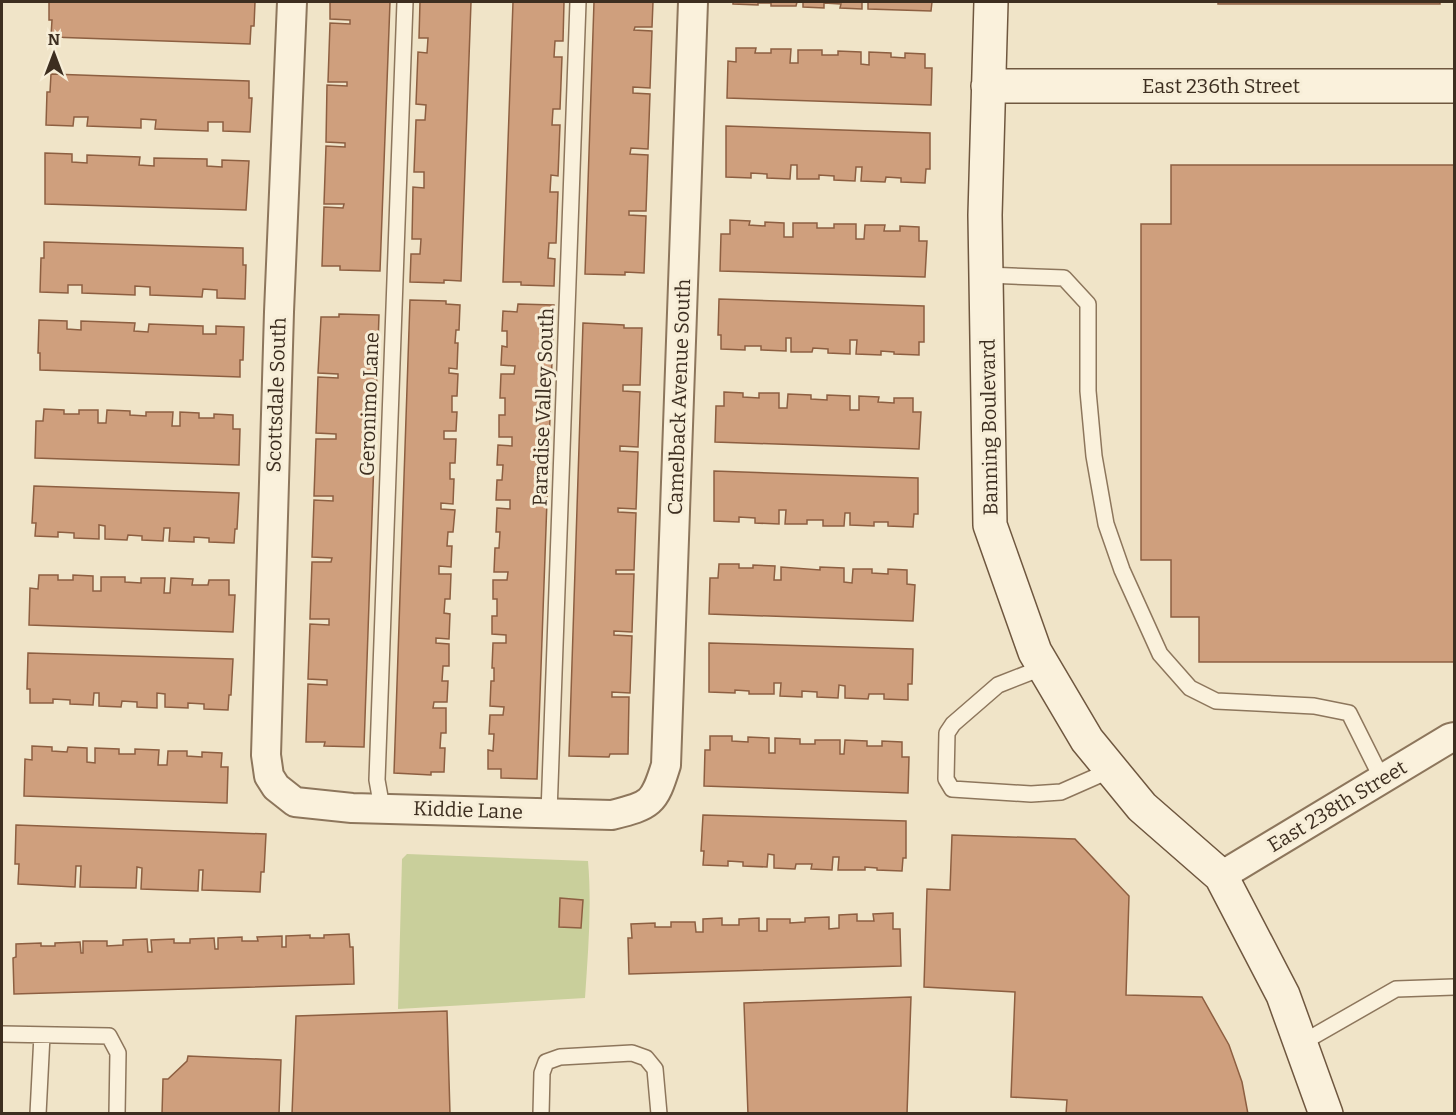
<svg xmlns="http://www.w3.org/2000/svg" width="1456" height="1115" font-family="Bitter,serif">
  <style>
    .green { fill: #c9cf9b }
    .building { fill: #cf9f7d; stroke: #8d5f41; stroke-width: 1.5 }
    .lines { fill: none; stroke-linecap: round; stroke-linejoin: round }
    .lane-casing { stroke: #8d765c; stroke-width: 18 }
    .street-casing { stroke: #8d765c; stroke-width: 32 }
    .secondary-casing { stroke: #6f573f; stroke-width: 36 }
    .lane { stroke: #faf1dc; stroke-width: 15 }
    .street { stroke: #faf1dc; stroke-width: 28 }
    .secondary { stroke: #faf1dc; stroke-width: 33 }
    .labels { text-anchor: middle; stroke-width: 6; stroke-linejoin: round; paint-order: stroke }
    .street-label { font-size: 20px; fill: #3d2e20; stroke: #f7eed8 }
  </style>
  <rect width="100%" height="100%" fill="#f0e4c8"/>
  <!-- green -->
  <path class="green" d="M407 854 588 861C592 907 588 952 585 998L398 1009 402 859Z"/>
  <!-- building -->
  <path class="building" d="M49 2H255L254 26H251L250 44 51 37 52 20H49Z
    M330 2H390L380 271 340 270V266H322L324 207 343 208 344 204H324L326 146 345 147V143L326 142 327 85 347 86V82H328L330 23 350 24V20L330 19Z
    M420 2H471L461 281 444 280V283L410 282 411 254H420L421 239H412L413 187 424 188V172H414L416 120H425L426 105 416 104 418 52 427 53 428 38H419Z
    M513 2H564L563 41H555L554 57H562L560 109H553L552 125H560L558 176 551 175 550 192H558L556 243H549L548 258 555 259 554 286 521 285V282H503Z
    M594 2H653L652 27H635L634 30 652 31 650 88 633 87V93L650 94 648 149 631 148 630 154 648 155 646 211H629V215L646 216 644 273 625 272V275L585 274Z
    M733 2H797L796 6H771V3H758V5L733 4Z
    M803 2H862V9L840 8 841 4 824 3V8L803 7Z
    M868 2H932L931 11 868 9Z
    M1218 2H1440V4H1218Z
    M736 48H756L755 53H771V49H791L790 63H798V50H822V55H838V51L861 52V64L869 65V52L891 53V57L905 58V53L925 54V68H932L931 105 727 98 728 61 736 62Z
    M51 74 249 81V98H252L250 132 223 131V122H208V131L155 129 156 120 141 119V128L87 126 88 117H74L73 126 46 125 47 92H50Z
    M726 126 930 133V169H926L925 183 901 182V178L886 177 885 182 861 181 862 167H856L855 181 834 180V176L819 175V179H797V165H791L790 179 767 178V174L751 173V178L726 177Z
    M45 153 72 154V162L87 163V155L140 157 139 165 154 166V158L207 159V166L222 167V160L249 161 246 210 45 204Z
    M1171 165H1454V662H1199V617H1171V560H1141V224H1171Z
    M730 220 750 221 749 225 765 226V222L784 223V237H793V223H817V228H834V224H856V239H864L865 225H885L884 231H900V226L919 227V241H927L925 277 720 271 721 234H730Z
    M44 242 243 248V265H246L245 299 217 298V290L203 289 202 297 150 295V287L135 286V295L82 293V285H68V293L40 292 41 258H44Z
    M719 299 924 306V342H919V355L894 354V352L881 351V355L856 354 857 340H850V354L828 353V349L813 348 812 352H791V338H786V351L761 350V346H745V350L721 349V335H718Z
    M410 300 446 301V304L460 305 459 330H456L455 343H458L457 369 449 368V373L458 374 457 396H452V412H457L456 431H444V439H456L455 463H450V479H454L453 504 441 503V509L455 510 453 532H448L447 546H452L451 567 439 566V574H451L450 599H445L444 613 450 614 449 639 436 638V643L449 644V666H443L442 681H448L447 702H434L433 708H446V733H441L440 748H445L444 772H431V775L394 773Z
    M518 304 554 305 537 779 501 778V769H488V750L493 751 494 734H489L490 715H503L504 707 490 706 491 681H494V668H492L493 643H506V635L492 634V616H497V599H493V580H507L508 572H494L495 548H499L500 532H496L497 508 510 509V500H496L497 480H502L503 465H497L498 445 512 446V437H499V415H505V398H500L501 374H514L515 366 501 365 502 346 507 347V331H502L503 311 517 312Z
    M339 314 379 315 364 747 324 746 325 742H306L308 684 327 685V680L308 679 310 624 329 625V619H310L312 562H331L332 558 312 557 314 500 333 501V496H314L316 439H336V434L316 433 318 377 338 378V374L318 373 321 317H339Z
    M39 320 67 321V329L81 330V321L135 323 134 331 148 332 149 324 203 326V334H216V326L244 327 243 360H240V377L40 370V353H38Z
    M583 323 624 325V328H642L640 385H623V391L640 392 638 447 620 446V451L638 452 636 509 618 508V512L636 513 634 570H616V574H634L632 632 614 631V635L632 636 630 693 612 692V697H629L628 754H610L609 757 569 756Z
    M724 392 743 393V397L759 398V393H779V408H787L788 394 811 395V399L827 400V395L850 396V410H859V396L879 397 878 402 894 403V398H913V412H921L919 449 715 442 716 406H724Z
    M44 409 64 410V414H79V410H98V423H106L107 410 130 411V415L146 416V412H173L172 426H180V412L199 413V418H214V414L233 415V429H240L239 465 35 458 36 421H43Z
    M714 471 918 478V514H914L913 527 888 526V522H874V526L850 525V513H845L844 526H823V520H807V524H785L786 510H779V524L755 523V518L739 517V522L714 521Z
    M34 486 239 493 237 529H235L234 543 209 542V538L194 537V542L169 541 170 528H164L163 541 142 540V536L128 535 127 540 105 539V526L99 525V539L74 538V533L58 532V537L35 536 36 523H32Z
    M719 564H739V568H753V565L775 566 774 580H781V567L820 570V567L844 568V582L852 583 853 569H872V573L888 574V569L907 570V584L915 585 913 621 709 614 710 578H718Z
    M39 575H58V580H73V575L93 576V591H101V577H125V582L141 583V578H165L164 593H170L171 578 193 579 192 585H208L209 580H229V595H235L233 632 29 625 30 588 38 589Z
    M709 643 913 649 912 684H908V700L884 699V694H869L868 699 845 698V686L839 685 838 698 817 697V692L802 691V697L780 696 781 683H774V694H749V691L735 690V693L709 692Z
    M28 653 233 659 231 695H229L228 710 204 709V704L188 703V708L165 707V694L157 693V708L137 707V702L122 701 121 707 99 706V693H94L93 705 70 704V700L53 699V703H30V689H27Z
    M710 736H732V741L748 742V737L769 738V753H775V738L800 739V744H815V740H840V754H844L845 740 867 741V746H882V741L902 742V757H909L908 793 704 786 705 750H710Z
    M32 746 52 747V751L67 752 68 747 87 748V762L95 763V748L119 749V754H135V749L159 750 158 765H167L168 751H187V756L202 757V752L222 753 221 767H228L227 803 24 796 25 759 32 760Z
    M703 815 906 821V858H903L902 871 877 870V868L865 867V870H838L839 857H833L832 870 811 869 812 864H796L795 869 774 868V855L768 854 767 867 743 866V862L728 861V866L703 865 704 851H701Z
    M16 825 266 834 264 872H261L260 892 202 890 203 870H199L198 891 141 889 142 868 137 867 136 888 80 887 81 866H76L75 887 18 884 19 864H15Z
    M952 835 1075 839 1129 896 1126 995 1202 997 1229 1045 1242 1082 1248 1114H1066L1067 1100 1011 1097 1015 992 924 987 927 889 950 890Z
    M560 898 583 900 581 928 559 927Z
    M893 913V929H900L901 966 629 974 628 938H632L631 924 655 923V927H671V922H695L696 932H703V919L722 918V925H739V919L759 918V931H767V919H790V923L805 922V918L829 917V929L839 928V915L857 914V921H874L873 914Z
    M349 934 350 947H353L354 984 14 994 13 958 16 957V944L41 943V946H55V943L80 942 81 953H83V941H107V946L123 945V940L147 939 148 952H152L151 940 174 939V943H190V939L214 938 215 949H218V938L242 937V941H258L257 937 282 936V947H286V936L310 935V938H324V935Z
    M911 997 907 1114H748L744 1003Z
    M447 1011 450 1114H292L296 1016Z
    M188 1056 281 1060 279 1114H162L163 1079H168L187 1061Z"/>
  <g class="lines">
    <!-- lane casing -->
    <g class="lane-casing">
      <path id="lane" d="M986 275 1064 278 1088 304V391L1094 456 1106 524 1122 570 1160 654 1190 688 1216 701 1314 706 1349 713 1382 779
        M1044 667 998 685 953 724 947 733 946 779 952 789 1031 794 1061 792 1111 770
        M382 808 377 780 405 2
        M549 813 578 2
        M2 1034 109 1036 118 1053 117 1114
        M1300 1044 1396 989 1454 987
        M38 1114 42 1035
        M541 1114 542 1073 546 1062 560 1057 632 1053 646 1058 655 1069 659 1114"/>
    </g>
    <!-- street casing -->
    <g class="street-casing">
      <path id="street" d="M292 2 279 312 266 755 269 776 276 787 295 802 352 808 612 815C651 805 654 804 666 765L693 2
        M1221 876 1450 738 1454 737"/>
    </g>
    <!-- secondary casing -->
    <g class="secondary-casing">
      <path id="secondary" d="M991 2 985 215 990 525 1035 652 1087 740 1142 807 1221 876 1283 995 1326 1114
        M988 86H1454"/>
    </g>
    <!-- lane -->
    <use href="#lane" class="lane"/>
    <!-- street -->
    <use href="#street" class="street"/>
    <!-- secondary -->
    <use href="#secondary" class="secondary"/>
  </g>
  <g class="labels">
    <!-- street labels -->
    <g class="street-label">
      <text x="1221" y="93">East 236th Street</text>
      <text transform="translate(276 395) rotate(-88)" y="7">Scottsdale South</text>
      <text transform="translate(679 397) rotate(-88)" y="7">Camelback Avenue South</text>
      <text transform="translate(369 404) rotate(-88)" y="7">Geronimo Lane</text>
      <text transform="translate(543 407) rotate(-88)" y="7">Paradise Valley South</text>
      <text transform="translate(989 427) rotate(-91)" y="7">Banning Boulevard</text>
      <text transform="translate(1337 806) rotate(-31)" y="7">East 238th Street</text>
      <text transform="translate(468 810) rotate(2)" y="7">Kiddie Lane</text>
    </g>
  </g>
  <!-- border -->
  <rect width="1456" height="1115" fill="none" stroke="#3d2e20" stroke-width="6"/>
  <!-- north arrow -->
  <g transform="translate(54 54)" stroke="#f7eed8" stroke-width="4.5" paint-order="stroke">
  <path d="M0-4.5L10 22L0 15L-10 22Z" fill="#3d2e20"/>
  <text y="-9" font-size="16" font-weight="bold" text-anchor="middle" fill="#3d2e20">N</text>
  </g>
</svg>
